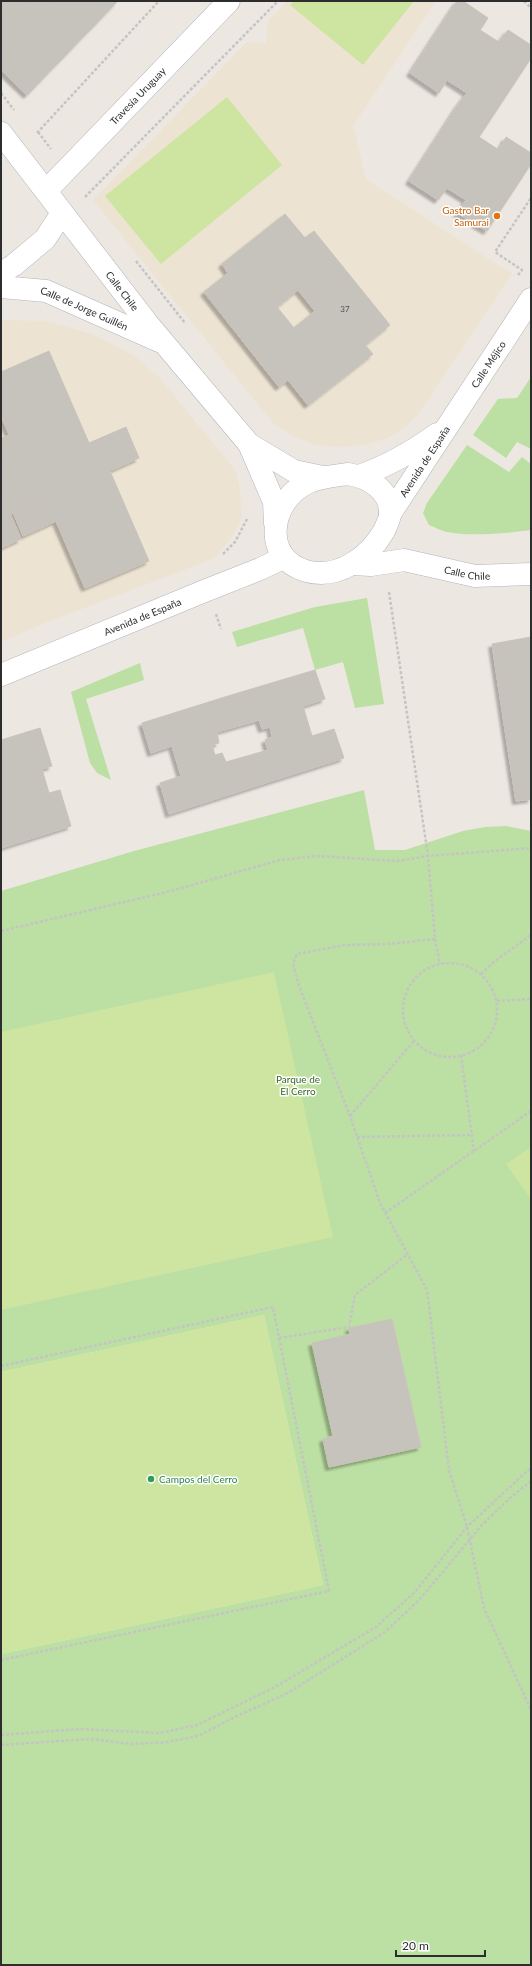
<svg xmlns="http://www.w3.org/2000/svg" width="532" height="1966" font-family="Lato,sans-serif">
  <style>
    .education { fill: #ede3d3 }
    .green { fill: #bcdfa3; fill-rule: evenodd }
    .pitch { fill: #cde5a0 }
    .building { fill: #c6c2bc; stroke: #c9c3bb; fill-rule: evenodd; filter: url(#shadow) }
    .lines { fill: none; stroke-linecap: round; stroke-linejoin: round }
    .street-casing { stroke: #b2b4bc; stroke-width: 23 }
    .secondary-casing { stroke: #b2b4bc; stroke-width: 23 }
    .path { stroke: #c4c4c4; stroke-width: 2.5; stroke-dasharray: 3 2; stroke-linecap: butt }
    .street { stroke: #fff; stroke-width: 22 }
    .secondary { stroke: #fff; stroke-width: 22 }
    .food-dot { fill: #e8710a; stroke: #fff; stroke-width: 1.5 }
    .leisure-dot { fill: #2e9e5b; stroke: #fff; stroke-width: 1.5 }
    .labels { text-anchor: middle; stroke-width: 3; stroke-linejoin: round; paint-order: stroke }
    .number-label { font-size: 8px; fill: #535251 }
    .street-label { font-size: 10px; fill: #2d2d2d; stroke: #fff }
    .food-label { font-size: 10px; fill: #c56008; stroke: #fff; text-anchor: end }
    .park-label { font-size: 10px; fill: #356621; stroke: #fff }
    .leisure-label { font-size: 10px; fill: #27864d; stroke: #fff; text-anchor: start }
  </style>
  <defs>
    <filter id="shadow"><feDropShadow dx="-3.5" dy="3.5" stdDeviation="1" flood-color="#0004"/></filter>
  </defs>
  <rect width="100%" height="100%" fill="#ede7e1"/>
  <!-- education -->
  <path class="education" d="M287 1H436L353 126 366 179 512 274 419 413 408 425 388 438 364 445 336 447 316 445 296 438 273 423 93 200 247 42 266 43 268 21Z
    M1 320 46 321 92 334 133 355 159 377 235 470 240 489 242 518 232 537 215 558 45 623 1 642Z"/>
  <!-- green -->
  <path class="green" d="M531 377V449L517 442 506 458 473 435 498 399 517 398Z
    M467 445 509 472 522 457 531 464V530C509 533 469 537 447 532 441 531 435 527 429 525L423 513 427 503Z
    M367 598 384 704 355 708 343 662 315 670 303 628 237 647 232 632 315 607Z
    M140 663 144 680 86 699 111 780 97 773 90 763 71 692Z
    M364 790 375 850H405L463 831 485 827 506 826 531 831V1965H1V1654L323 1585 264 1315 1 1372V891L134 851ZM392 1319 421 1446 330 1467 323 1439 333 1436 312 1343 350 1334 349 1328Z"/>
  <!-- pitch -->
  <path class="pitch" d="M294 1H414L363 65 290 5Z
    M227 97 282 165 161 264 105 196Z
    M274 972 333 1237 1 1310V1032Z
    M531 1147V1199L506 1164Z
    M264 1315 323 1585 1 1654V1372Z"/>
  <!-- building -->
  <path class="building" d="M1 1H31L1 32Z
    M31 1H56L1 57V32Z
    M56 1H118L27 95 1 70V57Z
    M457 1H463L488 18 480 30 499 42 508 30 531 45V58L487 125 458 105 467 93 447 80 439 93 410 73Z
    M458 105 487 125 479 137 499 150 506 137 531 153V164L487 231 457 213 466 200 447 188 438 200 409 181Z
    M285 214 305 238 314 231 390 325 365 345 373 354 308 405 288 380 279 387 204 292 228 273 222 264ZM298 290 315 311 294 328 277 307Z
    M49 351 89 443 126 427 139 458 110 471 149 561 85 588 46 498 10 514 1 492V481L25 471 1 416V372Z
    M9 435 25 471 1 481V438Z
    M1 492 21 539 1 548Z
    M46 498 56 521 23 536 13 512Z
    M531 637V719L504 723 492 644Z
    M315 670 325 699 303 706 312 736 334 729 344 758 256 786 247 756 268 750 265 740 272 737 270 727 262 729 259 720 238 726 228 696Z
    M228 696 238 726 217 732 219 743 212 745 215 755 222 753 226 762 247 756 256 786 169 814 160 783 181 776 172 746 151 753 142 723Z
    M531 719V799L516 801 504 723Z
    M40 728 52 766 42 769 49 793 60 790 71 826 1 848V740Z
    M392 1319 421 1447 329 1467 323 1439 333 1436 312 1343 350 1334 349 1328Z"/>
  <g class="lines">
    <!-- street casing -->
    <g class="street-casing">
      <g id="street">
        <path id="s1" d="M1 133 148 324 249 444 274 502 275 523"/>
        <path id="s2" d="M46 191 229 1"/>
        <path d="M1 273 14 265 45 239 62 213"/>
        <path id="s3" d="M1 287 46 291 159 341"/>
        <path d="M249 444 294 471 323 477"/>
        <path id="s4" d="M352 564 371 565 404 560 475 576 531 574"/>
      </g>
    </g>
    <!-- secondary casing -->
    <g class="secondary-casing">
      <g id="secondary">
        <path d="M348 474C368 477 391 490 390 514 390 519 386 526 384 531 369 557 338 580 306 571 261 558 270 501 307 483 320 477 334 476 348 474Z"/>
        <path d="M359 476C388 466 412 452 437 434"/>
        <path id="s5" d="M390 514 531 299"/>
        <path id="s6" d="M1 675 202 592 260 569 283 558"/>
      </g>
    </g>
    <!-- path -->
    <path class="path" d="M524 1 531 8
      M1 93 14 110
      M38 132 51 149
      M37 133 159 1
      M85 197 278 1
      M136 261 185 323
      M518 275 522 270 495 252 531 198
      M223 554 235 542 247 519
      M389 592 428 856 435 939 440 964
      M216 614 221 629
      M1 931 167 892 280 860 317 856 397 861 428 856 531 848
      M435 939 389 944 345 945 297 954 293 964 299 986 350 1116 380 1203 427 1290 449 1470 467 1527 484 1608 531 1710
      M403 1010a47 47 0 1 1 94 0a47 47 0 1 1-94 0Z
      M481 974 495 961 531 935
      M497 1001 531 999
      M461 1055 474 1151
      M350 1116 414 1041
      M357 1137 472 1135
      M385 1213 531 1111
      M279 1338 349 1327 355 1295 408 1254
      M1 1366 273 1307 329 1591 1 1660
      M1 1735 80 1729 160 1733 197 1725 275 1687 376 1627 415 1592 467 1527 526 1472 531 1469
      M1 1745 90 1739 133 1744 167 1742 198 1736 237 1716 288 1693 385 1632 420 1599 482 1525 510 1498 531 1481"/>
    <!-- street -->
    <use href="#street" class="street"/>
    <!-- secondary -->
    <use href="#secondary" class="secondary"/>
  </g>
  <!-- markers -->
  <circle class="food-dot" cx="497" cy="216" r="4"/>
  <circle class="leisure-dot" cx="151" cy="1479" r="4"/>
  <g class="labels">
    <!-- number labels -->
    <g class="number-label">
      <text x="345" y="312">37</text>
    </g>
    <!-- street labels -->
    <g class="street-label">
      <text dy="4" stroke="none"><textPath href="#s2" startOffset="132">Travesía Uruguay</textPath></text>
      <text dy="4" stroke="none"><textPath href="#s1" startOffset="199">Calle Chile</textPath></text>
      <text dy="4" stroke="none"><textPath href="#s3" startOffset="87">Calle de Jorge Guillén</textPath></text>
      <text dy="4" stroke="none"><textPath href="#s5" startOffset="179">Calle Méjico</textPath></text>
      <text dy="4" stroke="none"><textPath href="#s5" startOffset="63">Avenida de España</textPath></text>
      <text dy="4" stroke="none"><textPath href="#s4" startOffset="117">Calle Chile</textPath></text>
      <text dy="4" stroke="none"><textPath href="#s6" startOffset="153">Avenida de España</textPath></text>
    </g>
    <!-- food labels -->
    <g class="food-label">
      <text x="489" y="214">Gastro Bar<tspan x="489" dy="12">Samurai</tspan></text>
    </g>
    <!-- park labels -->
    <g class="park-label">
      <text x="298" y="1083">Parque de<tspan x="298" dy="12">El Cerro</tspan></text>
    </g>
    <!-- leisure labels -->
    <g class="leisure-label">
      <text x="159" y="1483">Campos del Cerro</text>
    </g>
  </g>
  <!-- border -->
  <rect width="532" height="1966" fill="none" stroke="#2d2d2d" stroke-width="4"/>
  <!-- scale -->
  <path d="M396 1950v6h89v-6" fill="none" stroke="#2d2d2d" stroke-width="2"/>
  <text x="402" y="1950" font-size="12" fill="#2d2d2d" stroke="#ffffff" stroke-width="3" paint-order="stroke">20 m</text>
</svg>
